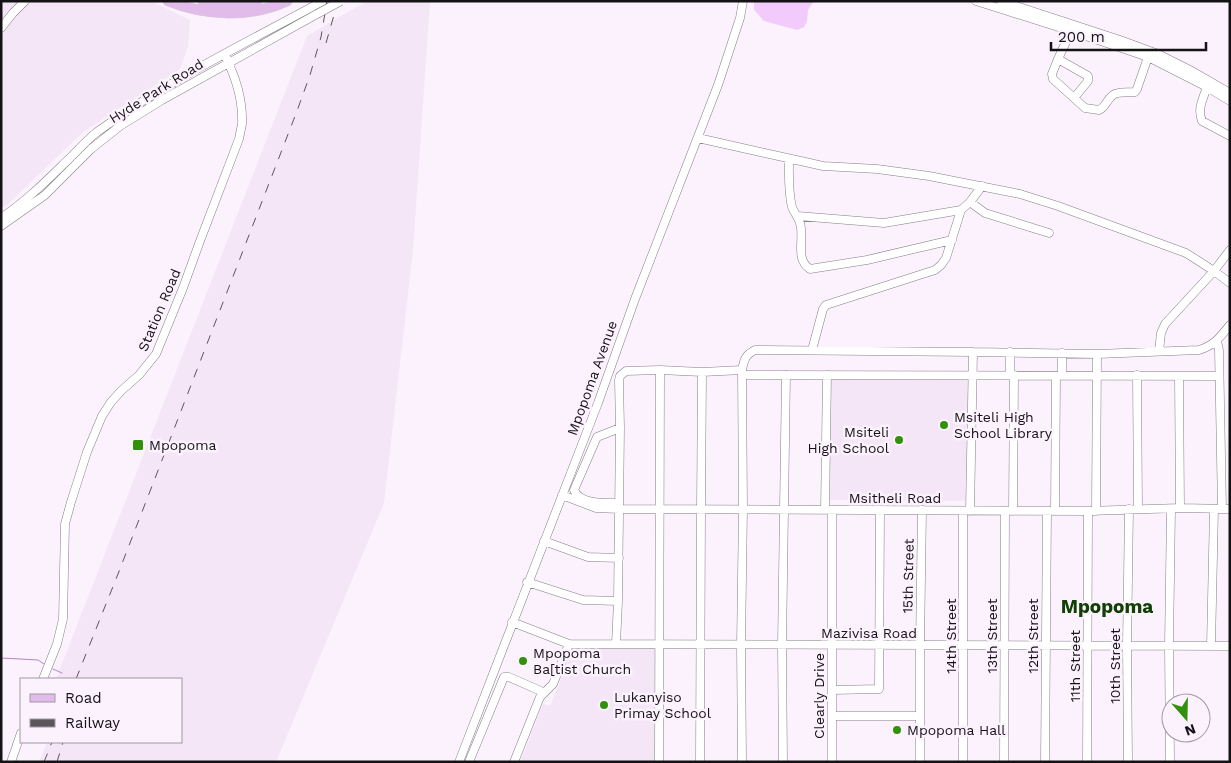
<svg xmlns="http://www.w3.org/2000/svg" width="1231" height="763" font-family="'Work Sans',sans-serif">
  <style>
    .built { fill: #f4e6f7 }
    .green { fill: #f2cafc }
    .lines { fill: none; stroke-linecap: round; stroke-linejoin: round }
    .stream { stroke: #b981c7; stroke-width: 1 }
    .minor-casing { stroke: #857e87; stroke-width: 9 }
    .major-casing { stroke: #d5d4d5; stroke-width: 11 }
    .minor { stroke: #fff; stroke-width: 8 }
    .major { stroke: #e1bbea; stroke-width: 10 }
    .rail { stroke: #5a565c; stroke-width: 1; stroke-dasharray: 9 9; stroke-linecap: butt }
    .minor-bridge-casing { stroke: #857e87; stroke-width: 9; stroke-linecap: butt }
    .minor-bridge { stroke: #fff; stroke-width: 8 }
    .poi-dot { fill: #31910b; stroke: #fbf2fd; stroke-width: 2 }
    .labels { text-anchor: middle; stroke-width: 5; stroke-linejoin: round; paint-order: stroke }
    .street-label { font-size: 14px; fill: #151216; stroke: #fbf2fd }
    .poi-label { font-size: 14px; fill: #151216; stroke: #fbf2fd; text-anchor: start }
    .district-label { font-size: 19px; font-weight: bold; fill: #124004; stroke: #fbf2fd }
  </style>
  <rect width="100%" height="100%" fill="#fbf2fd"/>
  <!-- built -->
  <path class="built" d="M1 1H151L190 20 188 47 180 69 83 132 7 205 1 208Z
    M368 1H430L413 250 384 503 276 762H39L47 742H181V679H56L307 36 344 14Z
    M830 379 969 380V501L830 500Z
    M657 648 658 762H520L543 704 550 706 573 649Z"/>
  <!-- green -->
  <path class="green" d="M754 1H814L808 10 807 21 804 27 797 30 764 21 757 13 754 10Z"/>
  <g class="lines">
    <!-- stream -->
    <path class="stream" d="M1 658 38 660 44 664
      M53 669 62 673"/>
    <!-- minor casing -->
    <g class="minor-casing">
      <path id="minor" d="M976 1 1071 31 1148 57 1207 87 1230 101
        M1001 1 1120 40 1158 54 1190 70 1230 93
        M1 28 13 13 25 1
        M1071 31 1058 59 1088 76V81L1074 98 1085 108 1099 110C1106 107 1107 99 1113 95 1118 91 1129 93 1135 92L1137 89 1148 57
        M1058 59 1052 74 1053 79 1074 98
        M1207 87C1203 99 1197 109 1202 121L1230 136
        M698 138 823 166 877 169 929 176 1020 194 1058 206 1186 253 1214 271 1230 283
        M789 159C789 175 788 191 792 207 795 215 800 218 801 228 803 243 796 260 810 269L867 260 952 240
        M970 202 985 213 1049 233
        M798 216 884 223 961 210
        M1 218C27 201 49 178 72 156 80 148 88 139 97 132 167 81 246 43 323 1
        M1 226 45 195 91 149 120 126 162 100 317 14
        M1217 341 1219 350 1222 509
        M812 350 823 309 826 305 935 270 941 265 946 258 961 210 970 202 982 186
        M1159 351 1161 333 1165 324 1214 271 1230 250
        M742 375 1219 376
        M1010 375V352
        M1062 375V353
        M1137 375 1138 509
        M1179 376 1180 508
        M562 495 596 508 619 509 1088 511 1180 508 1230 509
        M619 503C606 503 580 505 574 490L597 437 620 428
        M825 510 827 375
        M970 511 973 352
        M1013 511 1014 375
        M1055 511 1056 376
        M1096 511 1097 354
        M544 541 588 557 619 558
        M527 582 583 600 618 601
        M512 622 569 644 1230 646
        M616 644 618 601 620 428 619 380 620 376 626 371 660 370 702 372 742 370
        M1211 646 1214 509
        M43 679 57 644 63 619 65 524 71 502 87 452 102 416 111 402 121 391 139 375 156 354 183 288 200 241 239 139C240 134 241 129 242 124 243 101 235 75 224 54
        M832 690 879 689 880 510
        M832 716H920
        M11 762 21 733
        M459 762 598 403 635 299 718 85 740 18 743 1
        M469 762 504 677H509L543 692
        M514 762 540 697 553 684 569 644
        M659 762 660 370
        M700 762 701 509 702 372
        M742 762 741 645 743 509 742 370C744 360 745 355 755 350L973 352 1097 354 1199 350C1215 345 1220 337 1230 325
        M783 762 782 645 786 375
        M832 762V510
        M920 762V645L922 510
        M963 762V511
        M1004 762 1005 511
        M1045 762 1047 511
        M1087 762 1088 511
        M1128 762 1127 645 1129 509
        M1170 762 1169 645 1171 509"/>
    </g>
    <!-- major casing -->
    <g class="major-casing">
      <path id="major" d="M168 1C206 16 250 18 287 1
        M203 1C221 5 238 4 257 1"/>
    </g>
    <!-- minor -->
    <use href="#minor" class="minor"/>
    <!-- major -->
    <use href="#major" class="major"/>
    <!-- rail -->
    <path class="rail" d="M326 43 334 15 335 1
      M76 679 118 574 297 111 310 75 321 37 327 1
      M44 762 52 742
      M57 762 63 742"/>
    <!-- minor-bridge casing -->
    <g class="minor-bridge-casing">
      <path id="minor-bridge" d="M317 14 341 1"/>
    </g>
    <!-- minor-bridge -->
    <use href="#minor-bridge" class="minor-bridge"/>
  </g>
  <!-- markers -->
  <g class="poi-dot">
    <circle cx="944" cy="425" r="5"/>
    <circle cx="899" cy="440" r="5"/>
    <rect x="132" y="439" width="12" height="12" rx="2.5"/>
    <circle cx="523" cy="661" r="5"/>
    <circle cx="604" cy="705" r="5"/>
    <circle cx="897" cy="730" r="5"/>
  </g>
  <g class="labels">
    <!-- street labels -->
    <g class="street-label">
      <text transform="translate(156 91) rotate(-32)" y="5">Hyde Park Road</text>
      <text transform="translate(159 310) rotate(-67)" y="5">Station Road</text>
      <text transform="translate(592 378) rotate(-70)" y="5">Mpopoma Avenue</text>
      <text x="895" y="503">Msitheli Road</text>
      <text transform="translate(908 576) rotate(-89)" y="5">15th Street</text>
      <text x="869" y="638">Mazivisa Road</text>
      <text transform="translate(951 636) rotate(-90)" y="5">14th Street</text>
      <text transform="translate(992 636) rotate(-90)" y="5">13th Street</text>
      <text transform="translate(1033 636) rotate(-90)" y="5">12th Street</text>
      <text transform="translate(1075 666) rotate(-90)" y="5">11th Street</text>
      <text transform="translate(1115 666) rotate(-90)" y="5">10th Street</text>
      <text transform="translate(819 696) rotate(-90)" y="5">Clearly Drive</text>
    </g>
    <!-- poi labels -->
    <g class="poi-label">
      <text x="954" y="422">Msiteli High<tspan x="954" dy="16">School Library</tspan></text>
      <text x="889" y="437" text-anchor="end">Msiteli<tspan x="889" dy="16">High School</tspan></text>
      <text x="149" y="450">Mpopoma</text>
      <text x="533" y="658">Mpopoma<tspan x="533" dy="16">Ba[tist Church</tspan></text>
      <text x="614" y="702">Lukanyiso<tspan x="614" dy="16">Primay School</tspan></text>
      <text x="907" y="735">Mpopoma Hall</text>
    </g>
    <!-- district labels -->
    <g class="district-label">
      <text x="1107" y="613">Mpopoma</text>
    </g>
  </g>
  <!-- border -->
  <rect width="1231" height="763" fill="none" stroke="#151216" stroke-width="5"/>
  <!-- legend -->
  <rect x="20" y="678" width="162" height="65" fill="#fbf2fd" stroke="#9f98a1"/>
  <rect x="30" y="694" width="25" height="8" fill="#e1bbea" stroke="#9f98a1"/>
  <text x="65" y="703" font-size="15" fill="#151216">Road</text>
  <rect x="30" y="719" width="25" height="8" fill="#5a565c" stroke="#9f98a1"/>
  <text x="65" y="728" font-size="15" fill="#151216">Railway</text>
  <!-- north arrow -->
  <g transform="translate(1186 718) rotate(160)"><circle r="24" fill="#fbf2fd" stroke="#9f98a1"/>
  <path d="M0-4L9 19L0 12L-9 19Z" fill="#31910b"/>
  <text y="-8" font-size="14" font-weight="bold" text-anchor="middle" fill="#151216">N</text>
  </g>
  <!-- scale -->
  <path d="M1051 42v8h155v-8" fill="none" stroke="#151216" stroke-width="2.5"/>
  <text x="1058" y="42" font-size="15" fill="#151216" stroke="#fbf2fd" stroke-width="4" paint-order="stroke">200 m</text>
</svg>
